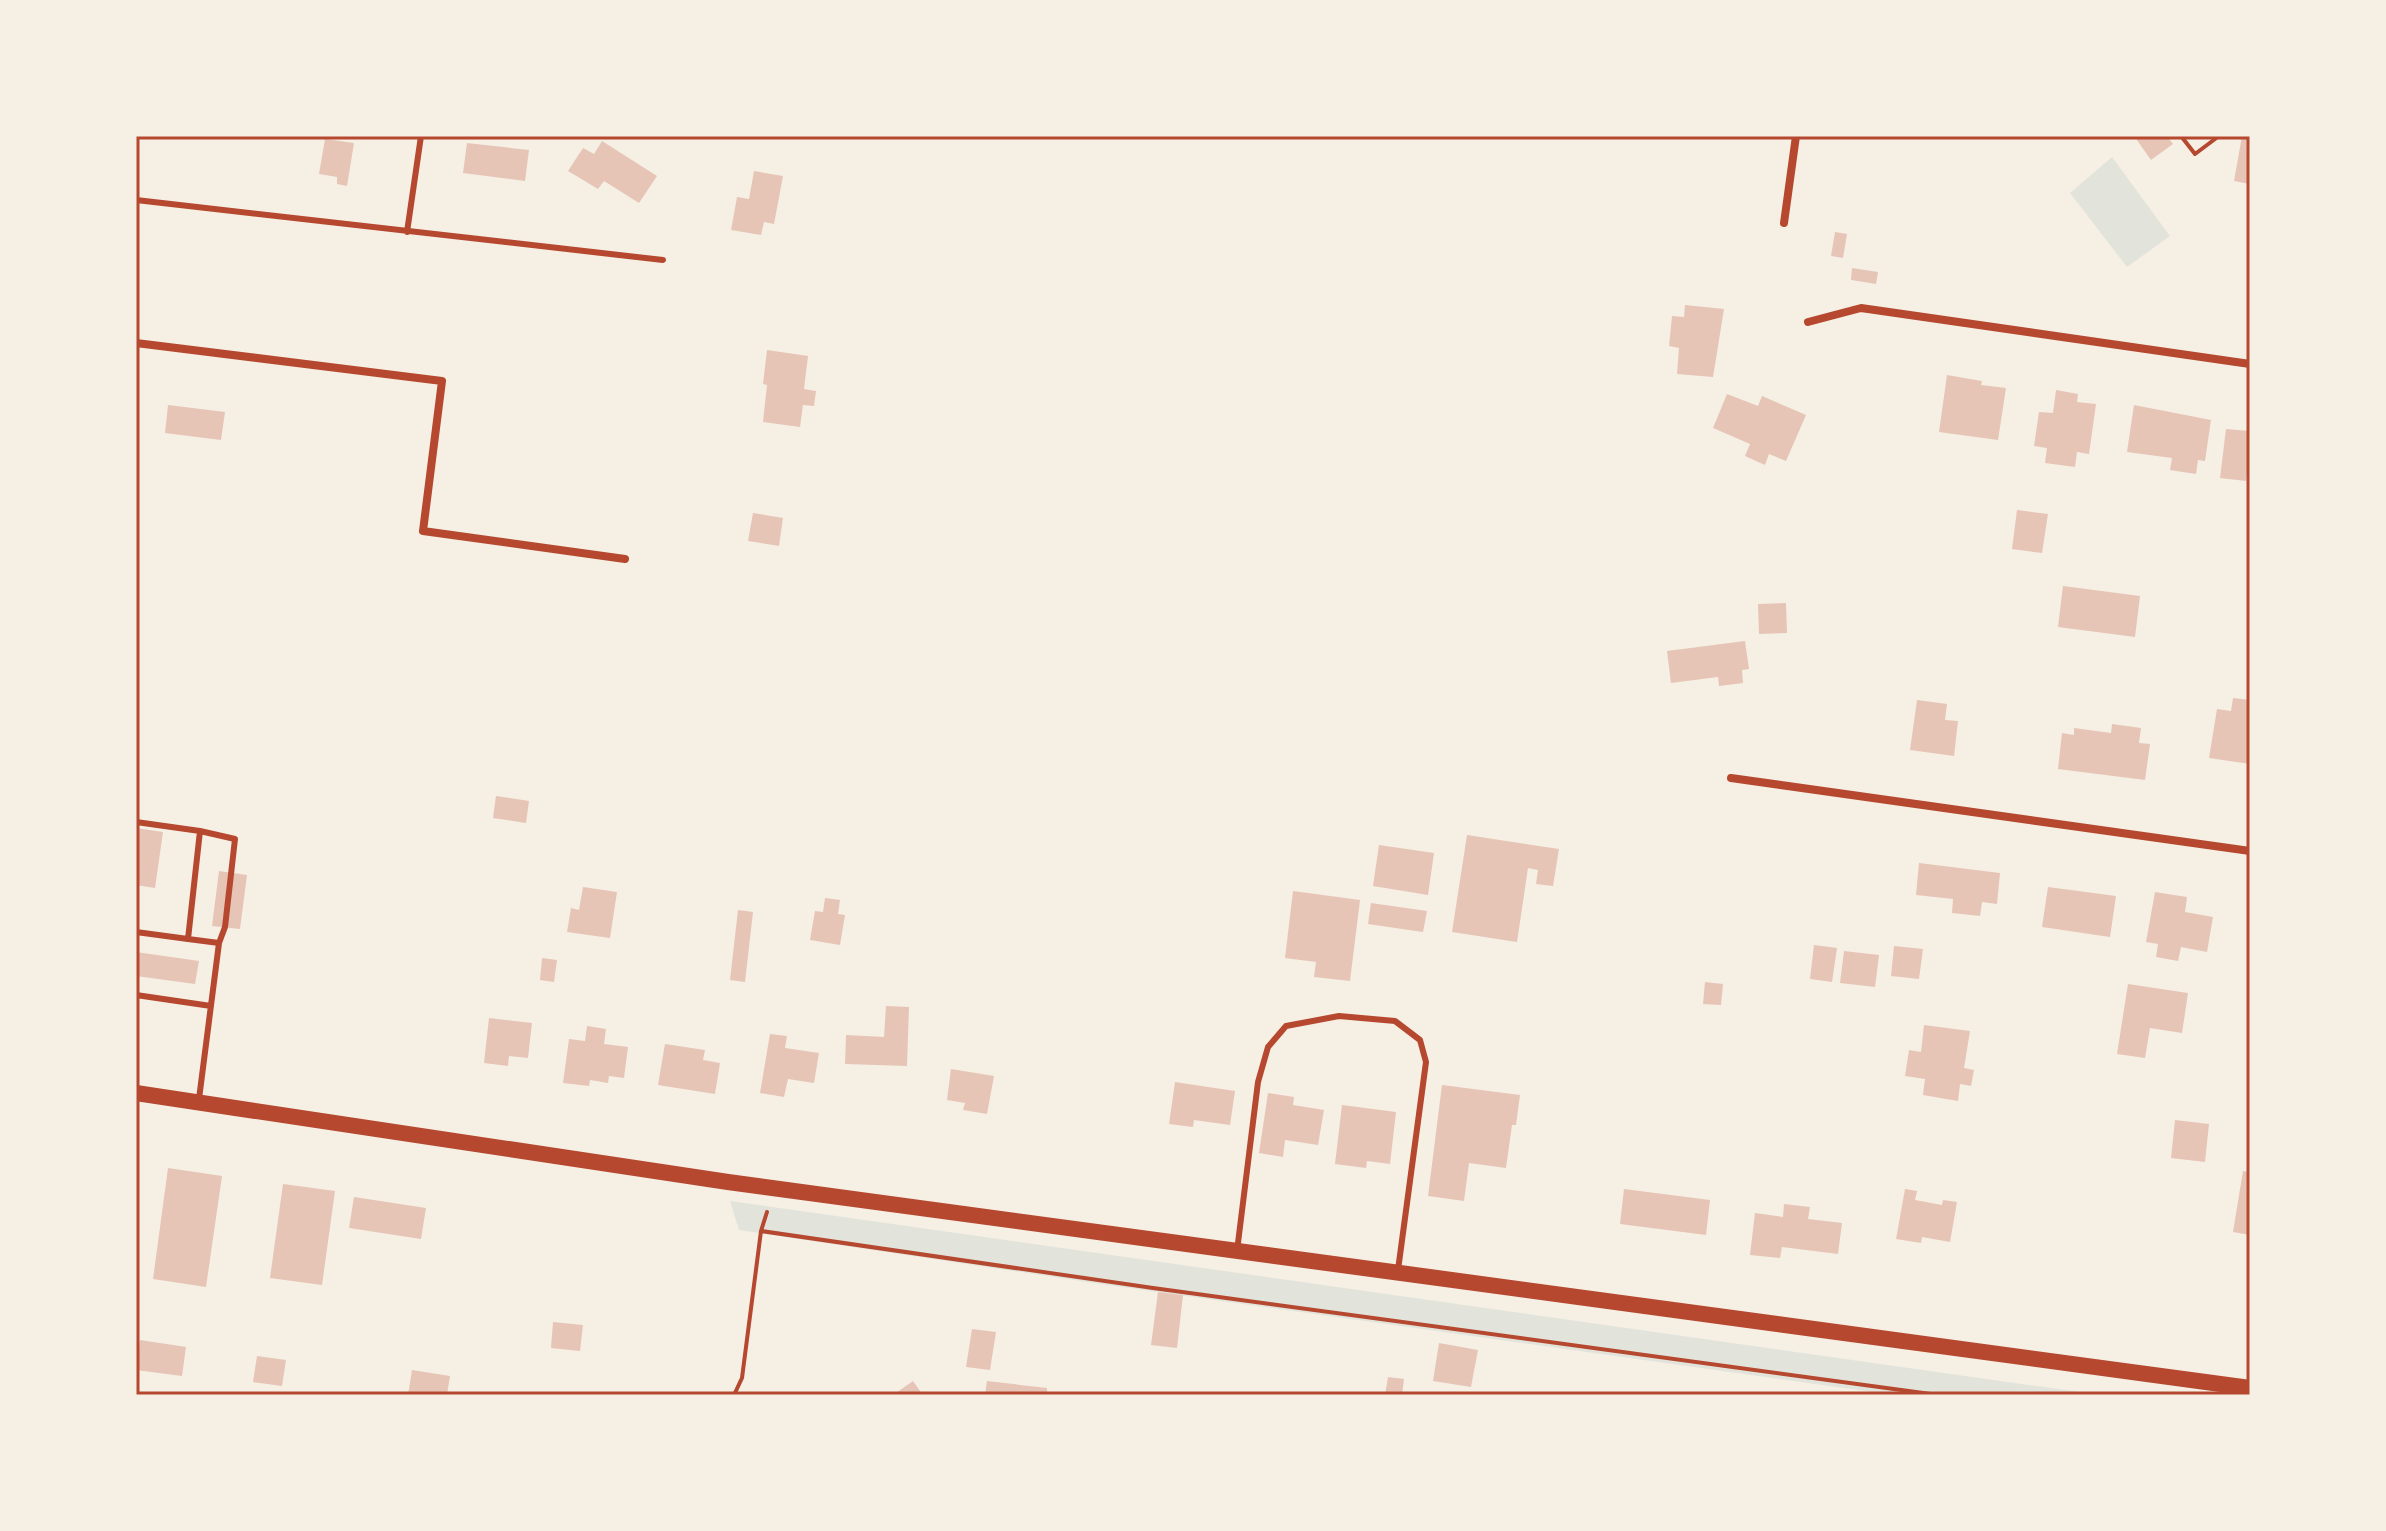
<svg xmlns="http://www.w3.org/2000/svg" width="2386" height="1531" font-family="'Playfair Display',serif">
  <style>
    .green { fill: #e2e4dc }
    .building { fill: #e6c5b7 }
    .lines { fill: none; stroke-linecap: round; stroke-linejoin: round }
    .path { stroke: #b5482f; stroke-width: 4 }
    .service { stroke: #b5482f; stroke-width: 6 }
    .minor { stroke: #b5482f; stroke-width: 8 }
    .secondary { stroke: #b5482f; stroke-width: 16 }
    .neatline { fill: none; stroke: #b5482f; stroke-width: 3 }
  </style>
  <rect width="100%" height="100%" fill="#f6efe4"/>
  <!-- green -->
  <path class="green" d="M2112 157 2170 236 2127 267 2070 193Z
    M730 1201 2100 1395H1894L1094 1283 739 1230Z"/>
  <!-- building -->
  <path class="building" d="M2134 136H2167L2173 144 2151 160Z
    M2242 136H2250V184L2234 181Z
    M325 139 354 143 347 186 337 184V177L319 174Z
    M602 141 657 176 639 203 604 181 598 189 568 171 583 148 594 154Z
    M467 143 529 150 525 181 463 173Z
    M754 171 783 176 774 224 764 222 761 235 731 230 737 197 749 199Z
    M1835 232 1847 234 1843 258 1831 256Z
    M1852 268 1878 272 1876 284 1851 280Z
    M1685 305 1724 309 1713 377 1677 374 1679 348 1669 346 1672 316 1684 317Z
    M767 350 808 356 804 389 816 391 814 406 803 405 800 427 763 422 767 385 763 384Z
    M1947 375 1982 381 1981 385 2006 388 1998 440 1939 432Z
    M2056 390 2078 394 2077 402 2096 404 2089 454 2077 452 2075 467 2045 463 2047 448 2034 446 2039 412 2053 413Z
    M1727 394 1758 406 1762 396 1806 415 1786 461 1769 454 1765 465 1745 456 1750 444 1713 428Z
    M168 405 225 412 221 440 165 433Z
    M2134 405 2211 420 2205 461 2198 460 2196 474 2170 470 2172 458 2127 452Z
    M2226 429 2250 431V473H2247L2246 481 2220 478Z
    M2017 510 2048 514 2042 553 2012 549Z
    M753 513 783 518 779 546 748 541Z
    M2063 586 2140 596 2135 637 2058 627Z
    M1786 603 1787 633 1759 634 1758 604Z
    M1745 641 1749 669 1742 670 1743 683 1719 686 1718 677 1671 683 1667 651Z
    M2233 698 2250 700V764L2209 758 2217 709 2231 711Z
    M1917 700 1947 704 1945 720 1958 721 1954 756 1910 750Z
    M2112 724 2141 728 2139 743 2150 744 2145 780 2058 769 2062 733 2074 735V728L2111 733Z
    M496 796 529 801 526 823 493 818Z
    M136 828 163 832 155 888 136 885Z
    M1467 835 1559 849 1553 886 1536 884 1538 870 1528 868 1517 942 1452 932Z
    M1379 845 1434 853 1428 895 1373 886Z
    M1919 863 2000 873 1997 904 1982 902 1980 916 1952 913 1953 899 1916 895Z
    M219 871 247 875 240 929 212 926Z
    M583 887 617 892 610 938 567 932 571 908 579 910Z
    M2048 887 2116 896 2110 937 2042 927Z
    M1293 891 1360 900 1350 981 1314 977 1316 962 1285 958Z
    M2155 892 2187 897 2185 912 2213 917 2207 952 2181 947 2178 961 2156 957 2158 944 2146 942Z
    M825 898 840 900 838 914 845 915 840 945 810 940 815 911 823 912Z
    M1371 903 1427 911 1423 932 1368 924Z
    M738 910 753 912 745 982 730 980Z
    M1814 945 1837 948 1832 982 1810 979Z
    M1894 946 1923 949 1919 979 1891 976Z
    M1844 951 1879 955 1875 987 1840 983Z
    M136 952 199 961 195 984 136 976Z
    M542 958 557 960 554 982 540 980Z
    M1705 982 1723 984 1721 1005 1703 1004Z
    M2128 984 2188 993 2182 1033 2150 1028 2145 1058 2117 1054Z
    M886 1006 909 1007 907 1066 845 1064 846 1035 884 1037Z
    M489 1018 532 1023 528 1058 509 1056 508 1066 484 1063Z
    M1924 1025 1970 1031 1964 1068 1974 1070 1971 1086 1960 1084 1958 1101 1923 1095 1925 1079 1905 1076 1909 1050 1921 1052Z
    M587 1026 606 1029 604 1044 628 1047 624 1078 609 1076 608 1083 590 1080 589 1086 563 1083 569 1039 585 1041Z
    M770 1034 787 1036 785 1048 819 1053 814 1083 788 1079 784 1097 760 1093Z
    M665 1044 705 1050 703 1060 720 1063 715 1094 658 1085Z
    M951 1069 994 1076 987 1114 963 1110 965 1103 947 1100Z
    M1175 1082 1235 1091 1230 1125 1194 1120 1193 1127 1169 1124Z
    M1442 1085 1520 1095 1516 1125H1512L1506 1168 1469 1163 1464 1201 1428 1196Z
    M1268 1093 1294 1097 1293 1105 1324 1110 1318 1145 1285 1140 1283 1157 1259 1153Z
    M1342 1105 1396 1112 1390 1164 1367 1161 1366 1168 1335 1164Z
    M2175 1120 2209 1124 2205 1162 2171 1158Z
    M168 1168 222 1176 206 1287 153 1279Z
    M2243 1171 2250 1172V1235L2233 1232Z
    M283 1184 335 1191 322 1285 270 1278Z
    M1624 1189 1710 1200 1706 1235 1620 1224Z
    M1905 1189 1917 1191 1915 1200 1942 1205 1943 1200 1957 1202 1950 1242 1922 1237 1921 1243 1896 1239Z
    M354 1197 426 1208 421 1239 349 1228Z
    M1784 1204 1810 1207 1808 1219 1842 1223 1838 1254 1782 1247 1780 1258 1750 1255 1755 1213 1783 1217Z
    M1158 1292 1183 1295 1177 1348 1151 1345Z
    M553 1322 583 1325 580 1351 551 1348Z
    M972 1329 996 1332 990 1370 966 1367Z
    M140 1340 186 1347 182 1376 136 1370Z
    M1439 1343 1478 1350 1471 1387 1433 1381Z
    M257 1356 286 1360 282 1386 253 1382Z
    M412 1370 450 1376 447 1395H408Z
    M1388 1377 1404 1379 1402 1395H1385Z
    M913 1381 923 1395H893Z
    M987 1381 1047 1388V1395H985Z"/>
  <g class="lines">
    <!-- path -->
    <path class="path" d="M2181 136 2195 154 2219 136
      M761 1231 1153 1288 1938 1395
      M734 1395 742 1378 761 1231 767 1212"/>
    <!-- service -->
    <path class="service" d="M136 200 663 260
      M407 232 421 136
      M136 822 200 831 188 939 219 943 199 1099
      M200 831 235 839 225 927 219 943
      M136 932 188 939
      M136 995 211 1006
      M1237 1251 1258 1082 1268 1047 1286 1026 1339 1016 1395 1021 1420 1040 1426 1062 1398 1270"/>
    <!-- minor -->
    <path class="minor" d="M1784 223 1796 136
      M1808 322 1861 308 2250 364
      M136 343 442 381 423 531 625 559
      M1731 778 2250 851"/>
    <!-- secondary -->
    <path class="secondary" d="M136 1093 728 1182 2250 1388"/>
  </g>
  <!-- border -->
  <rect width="2386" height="1531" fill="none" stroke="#f6efe4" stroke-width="276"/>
  <rect x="138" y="138" width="2110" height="1255" class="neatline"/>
</svg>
